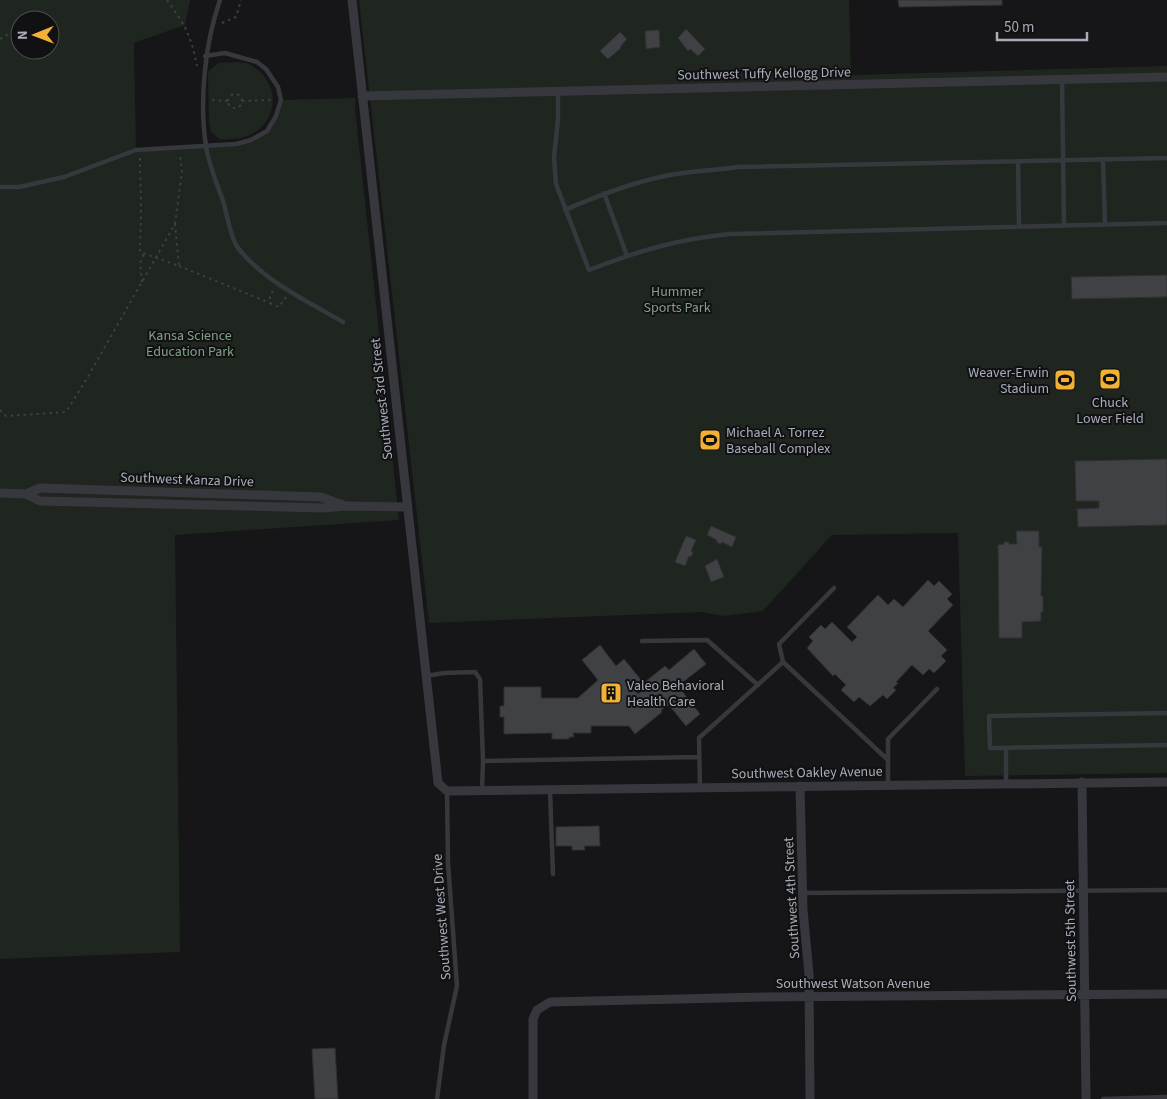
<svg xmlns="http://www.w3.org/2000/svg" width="1167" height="1099" font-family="'Source Sans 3',sans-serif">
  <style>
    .green { fill: #1e261f; fill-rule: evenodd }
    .building { fill: #404145; stroke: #303034 }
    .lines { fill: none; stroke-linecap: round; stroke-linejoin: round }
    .path { stroke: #3d3f44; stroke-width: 2; stroke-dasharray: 2.5 4; stroke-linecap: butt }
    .lane { stroke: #37383d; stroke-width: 4.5 }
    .street { stroke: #37383d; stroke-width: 9 }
    .labels { text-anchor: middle; stroke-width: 4; stroke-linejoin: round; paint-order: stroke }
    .street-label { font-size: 14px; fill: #a8adb8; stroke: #111113 }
    .park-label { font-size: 14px; fill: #7fa381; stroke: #111113 }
    .poi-label { font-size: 14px; fill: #a8adb8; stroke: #111113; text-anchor: start }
  </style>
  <rect width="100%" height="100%" fill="#161618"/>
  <!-- green -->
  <path class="green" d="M0 0H190L185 25 134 43 136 150 236 144 267 131 281 100 355 98V108L399 520 175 535 180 952 0 959ZM20 20H50V50H20Z
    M359 0H849L851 75 1167 66V773L965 776 958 533 832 535 763 611 724 616 702 612 429 623Z
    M218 63C226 63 241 61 249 64 289 85 275 138 232 139 229 139 224 140 220 139 217 138 214 134 211 132L209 122 208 72Z"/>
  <!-- building -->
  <path class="building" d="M898 0H1002V5L899 7Z
    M686 29 705 49 698 56 690 49 688 51 678 38Z
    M659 30 660 47 646 49 645 31Z
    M620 32 627 39 620 47 621 48 608 59 600 51Z
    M1167 275V297L1072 299 1071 277Z
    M1167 459V525L1078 527 1077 509 1099 508V501H1076L1075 461Z
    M711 526 736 537 732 547 722 542 721 544 716 542 717 540 707 535Z
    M1016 531H1039V547H1042L1041 596H1043V612H1041V621L1022 622V638H999L998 545 1004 544V542H1009V544H1017Z
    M686 536 696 540 691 551 693 552 691 557 689 556 685 566 675 562Z
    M717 559 724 577 711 582 705 566Z
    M928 580 934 586 939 581 952 594 947 599 953 605 928 631 947 650 941 656 946 661 934 673 929 669 923 675 912 665 896 682 898 683 893 688 896 690 887 699 883 695 870 706 859 697 854 702 841 690 846 685 835 674 833 676 807 648 813 641 809 637 821 625 825 629 832 622 852 642 857 637 847 627 878 595 888 605 894 599 903 607Z
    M600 645 616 666 624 659 641 680 633 687 638 694 643 690 640 686 665 666 669 670 694 649 706 664 683 682 686 683 685 691H682L700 714 686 726 669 705 661 710 662 712 635 734 629 726H591V733H573L574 737H569V739H552V733L504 734V717H500V706H504V687H541V698H578L598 680 582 660Z
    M599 826 600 846H584L585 850H572V846H556V827Z
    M335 1048 338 1099H315L312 1049Z"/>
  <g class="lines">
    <!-- path -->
    <path class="path" d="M167 0C185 25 191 35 197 66
      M222 23 236 17 241 0
      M50 25H51
      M0 39 20 27
      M228 101a7 7 0 1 1 14 0a7 7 0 1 1-14 0Z
      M212 100 228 101
      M242 101 272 100
      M140 158 141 208 140 252 179 266 175 224
      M179 266 270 303
      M142 282 140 263 144 253
      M273 291 270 295V303L279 307 286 297
      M0 410 6 416 66 412 86 380 175 224 182 171 180 156"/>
    <!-- lane -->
    <path class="lane" d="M220 0C205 43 199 101 206 146 209 166 218 186 224 204 227 216 231 239 238 248 265 282 307 301 343 322
      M1062 79 1064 226
      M558 92V119L554 157 556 184 589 270C638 251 678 239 730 234L1167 223
      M1103 159 1105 225
      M1018 161 1019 226
      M0 187H19L64 177 136 150 236 144 251 140 267 131 276 116 281 100 278 87 266 69 257 62 225 53 205 56
      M604 193 627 256
      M565 210C599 195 633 182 670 175 693 171 716 170 738 167L1167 158
      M834 588 779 644 783 662 888 760
      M642 641 707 640 758 685
      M426 676 444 673 475 672 480 679 483 761
      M1167 713 989 716 990 748 1167 745
      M1006 748V783
      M888 785V739L937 689
      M700 788 699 738 783 662
      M550 790 553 874
      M482 791 483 761 699 757
      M802 893 1167 890
      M437 1099 444 1045 457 986 448 863 447 791
      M1103 1099 1167 1097"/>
    <!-- street -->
    <path class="street" d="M352 0 438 783 447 791 1167 782
      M362 96 1167 77
      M0 493 26 494 40 488 321 497 343 505
      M26 494 40 501 323 508 346 506 407 507
      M1082 782 1086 1099
      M800 786 803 910 809 974 810 1099
      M533 1099V1019L537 1010 550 1002 764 997 1167 994"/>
  </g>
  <!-- icons -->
  <defs>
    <g id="stadium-square" transform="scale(1.125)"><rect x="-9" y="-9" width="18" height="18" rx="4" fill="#f2b134" stroke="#111113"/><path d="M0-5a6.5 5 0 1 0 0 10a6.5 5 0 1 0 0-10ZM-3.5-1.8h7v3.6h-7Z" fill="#111"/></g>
    <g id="building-square" transform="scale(1.125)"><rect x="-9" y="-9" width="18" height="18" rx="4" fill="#f2b134" stroke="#111113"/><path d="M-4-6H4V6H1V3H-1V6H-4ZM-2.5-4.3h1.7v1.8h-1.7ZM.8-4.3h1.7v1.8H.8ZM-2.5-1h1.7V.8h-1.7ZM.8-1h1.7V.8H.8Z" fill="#111"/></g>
  </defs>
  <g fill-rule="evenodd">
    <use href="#stadium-square" x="1110" y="379"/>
    <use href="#stadium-square" x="1065" y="380"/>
    <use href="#stadium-square" x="710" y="440"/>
    <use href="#building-square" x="611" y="693"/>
  </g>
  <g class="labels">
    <!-- street labels -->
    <g class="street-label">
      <text transform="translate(764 73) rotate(-1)" y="5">Southwest Tuffy Kellogg Drive</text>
      <text transform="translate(381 399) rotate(-96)" y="5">Southwest 3rd Street</text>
      <text transform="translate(187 479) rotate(2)" y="5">Southwest Kanza Drive</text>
      <text transform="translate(807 772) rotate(-1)" y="5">Southwest Oakley Avenue</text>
      <text transform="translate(791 898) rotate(-93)" y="5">Southwest 4th Street</text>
      <text transform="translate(441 917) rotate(-94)" y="5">Southwest West Drive</text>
      <text transform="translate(1070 941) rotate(-91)" y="5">Southwest 5th Street</text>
      <text x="853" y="988">Southwest Watson Avenue</text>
    </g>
    <!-- park labels -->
    <g class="park-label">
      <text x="677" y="296">Hummer<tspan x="677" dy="16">Sports Park</tspan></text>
      <text x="190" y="340">Kansa Science<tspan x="190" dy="16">Education Park</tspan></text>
    </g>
    <!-- poi labels -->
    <g class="poi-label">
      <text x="1049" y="377" text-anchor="end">Weaver-Erwin<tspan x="1049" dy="16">Stadium</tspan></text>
      <text x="1110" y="407" text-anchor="middle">Chuck<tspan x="1110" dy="16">Lower Field</tspan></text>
      <text x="726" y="437">Michael A. Torrez<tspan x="726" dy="16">Baseball Complex</tspan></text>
      <text x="627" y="690">Valeo Behavioral<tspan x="627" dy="16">Health Care</tspan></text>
    </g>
  </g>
  <!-- north arrow -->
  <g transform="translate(35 35) rotate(269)"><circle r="24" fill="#111113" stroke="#4d4f55"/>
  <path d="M0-4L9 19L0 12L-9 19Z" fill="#f2b134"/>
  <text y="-8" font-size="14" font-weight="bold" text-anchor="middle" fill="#a8adb8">N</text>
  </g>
  <!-- scale -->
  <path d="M997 32v8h90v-8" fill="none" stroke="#a8adb8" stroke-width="2.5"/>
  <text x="1004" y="32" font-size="15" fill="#a8adb8" stroke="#111113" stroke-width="4" paint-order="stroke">50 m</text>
</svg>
